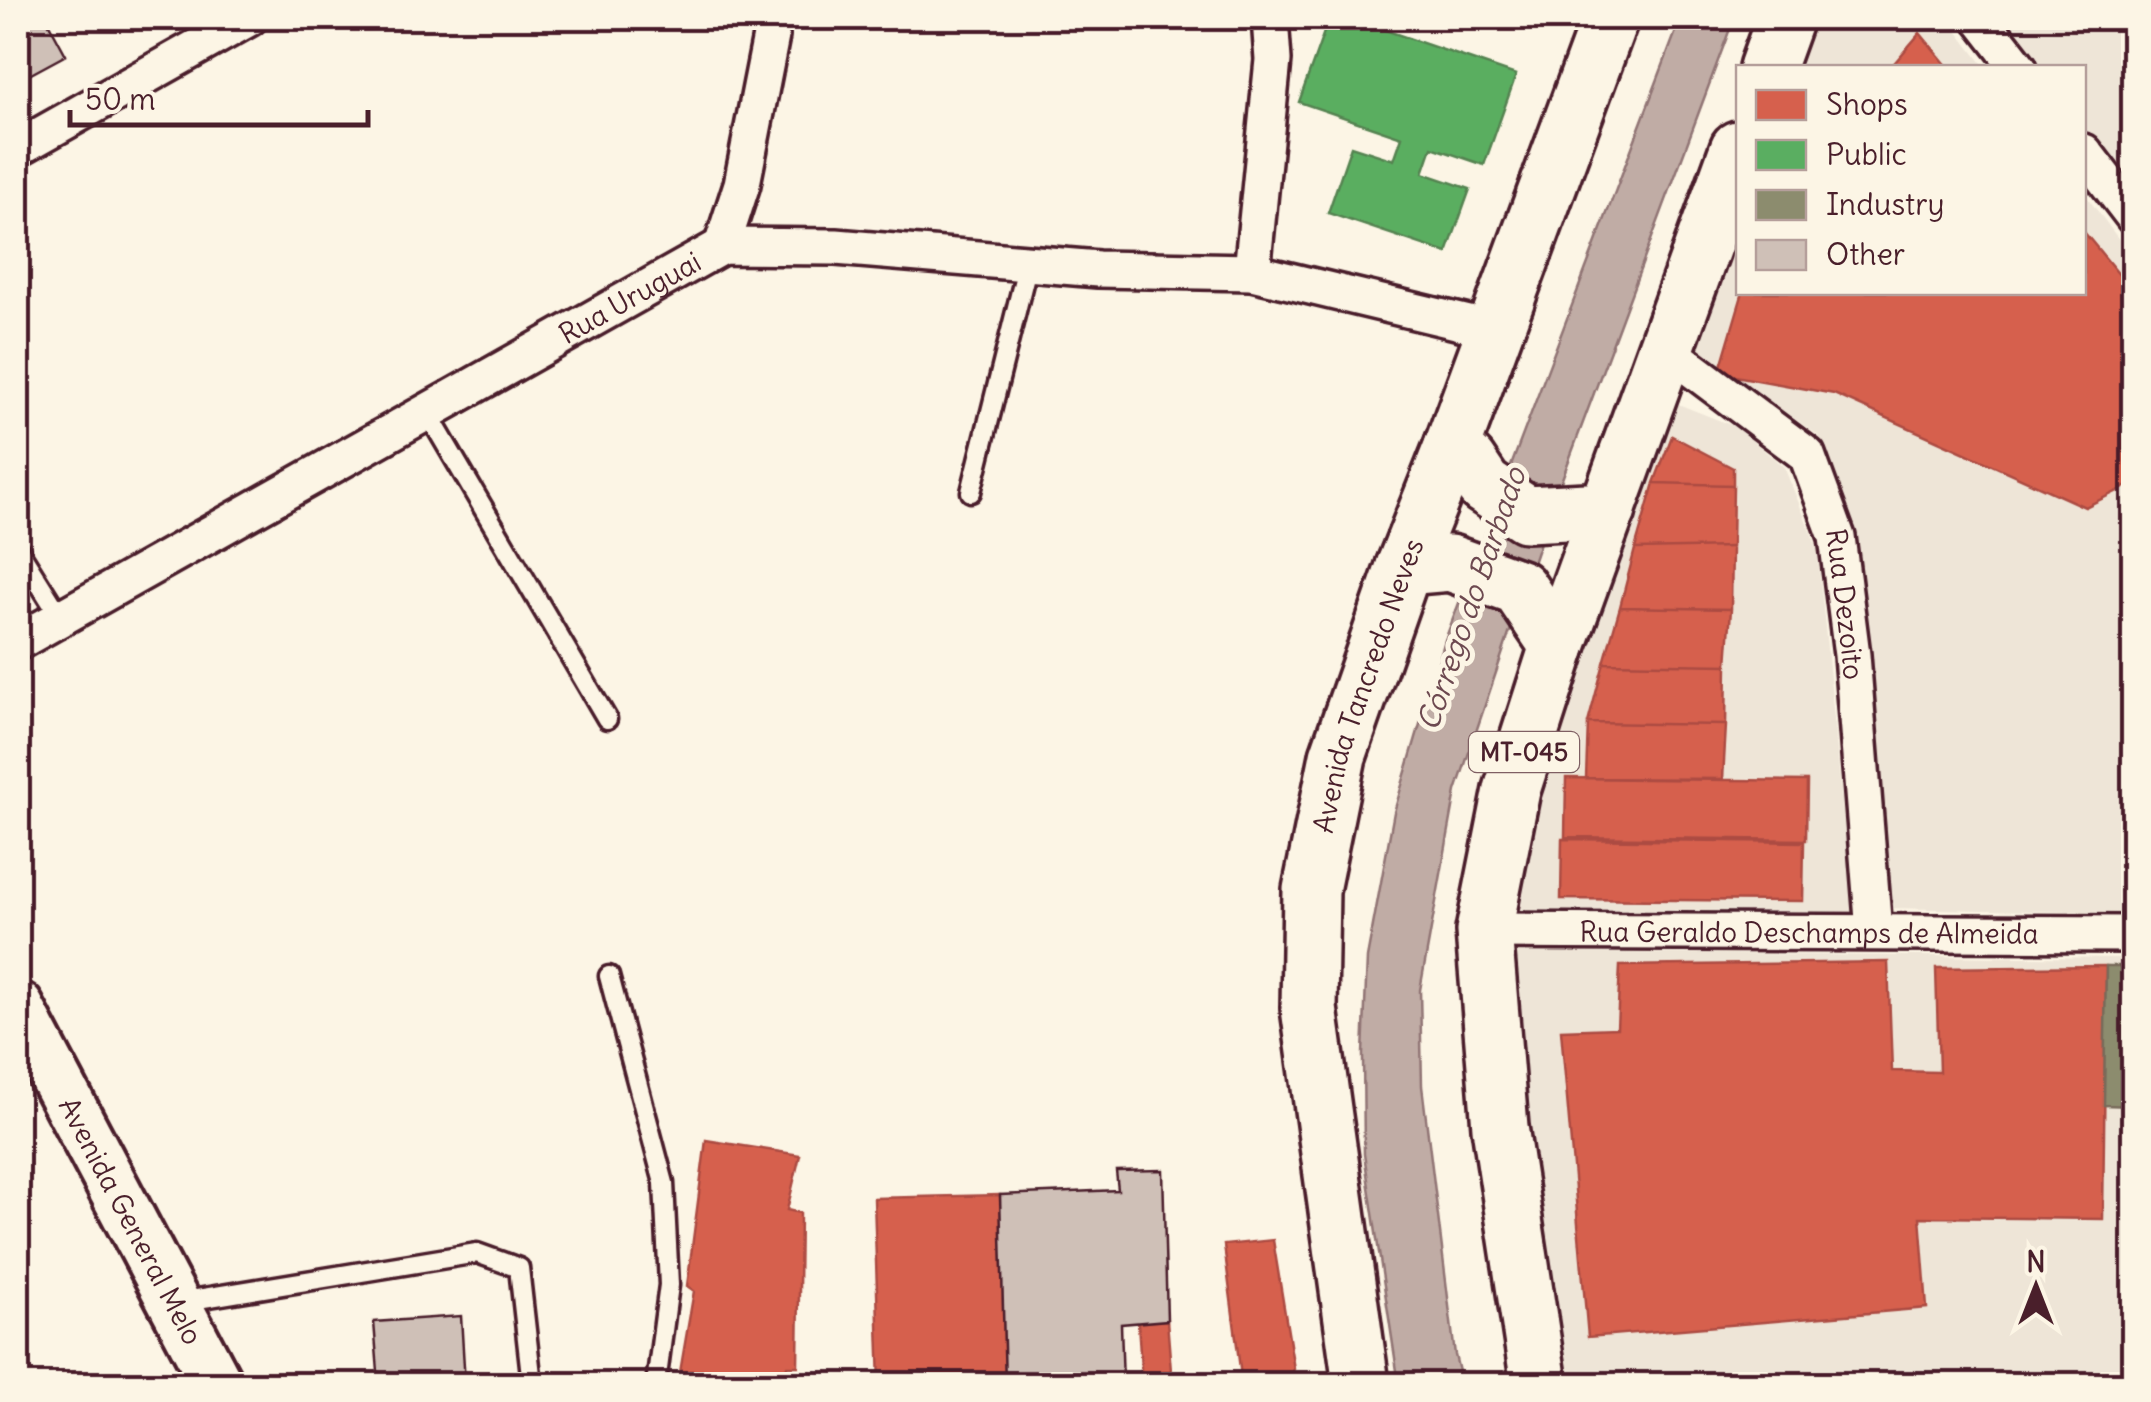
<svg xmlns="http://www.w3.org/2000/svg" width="2151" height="1402" font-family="Delius,sans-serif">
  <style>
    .built { fill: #eee5d7 }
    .water { fill: #c0aca5; stroke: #917474; stroke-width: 2.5 }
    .shops { fill: #d6604d; stroke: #ac4c43; stroke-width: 2.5 }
    .public { fill: #5aae61; stroke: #558351; stroke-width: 2.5 }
    .industry { fill: #8c8c6e; stroke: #786b5a; stroke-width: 2.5 }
    .building { fill: #cfc0b7; stroke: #4a1f2b; stroke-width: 2.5 }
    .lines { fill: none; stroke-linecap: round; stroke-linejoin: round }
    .service-casing { stroke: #4a1f2b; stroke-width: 25 }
    .minor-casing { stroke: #4a1f2b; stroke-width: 42 }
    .secondary-casing { stroke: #4a1f2b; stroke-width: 58 }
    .primary-casing { stroke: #4a1f2b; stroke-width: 62 }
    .service { stroke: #fcf5e5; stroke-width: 18 }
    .minor { stroke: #fcf5e5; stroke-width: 35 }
    .secondary { stroke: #fcf5e5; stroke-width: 50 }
    .primary { stroke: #fcf5e5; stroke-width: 55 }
    .labels { text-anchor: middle; stroke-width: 10; stroke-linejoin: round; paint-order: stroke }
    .shield { fill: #fcf5e5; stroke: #7f5f63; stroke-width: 2.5 }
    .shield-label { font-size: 25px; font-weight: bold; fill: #4a1f2b }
    .street-label { font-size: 28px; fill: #4a1f2b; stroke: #fcf5e5 }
    .water-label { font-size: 30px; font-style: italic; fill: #6d4950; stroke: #fcf5e5 }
  </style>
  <rect width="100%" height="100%" fill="#fcf5e5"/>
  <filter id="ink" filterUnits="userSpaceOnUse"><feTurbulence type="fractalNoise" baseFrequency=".01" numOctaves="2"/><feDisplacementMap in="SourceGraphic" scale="20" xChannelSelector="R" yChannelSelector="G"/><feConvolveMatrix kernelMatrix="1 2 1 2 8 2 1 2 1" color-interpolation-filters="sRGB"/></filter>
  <g filter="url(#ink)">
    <!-- built -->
    <path class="built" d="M1805 18H1947L1985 67 1788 68Z
      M1999 18H2133V133L2116 170 2084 127V68L2037 67Z
      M2084 193 2133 258V913L1887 908 1846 499 1819 436 1690 344 1738 207V292H2084Z
      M1668 400 1736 427 1784 467 1817 547 1853 911H1509L1534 778Z
      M1503 952 2133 958V1371L1943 1384H1555Z"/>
    <!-- water -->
    <path class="water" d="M1681 18H1734L1556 495 1456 791 1420 990 1422 1086 1455 1355 1462 1384H1399L1364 1154 1363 1054 1367 958 1394 812 1445 640Z"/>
    <!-- shops -->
    <path class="shops" d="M1920 33 1949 68H1890Z
      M2084 232 2134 293V483L2085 507 1834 394 1719 373 1743 292H2084Z
      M1672 436 1733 468V485L1654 483Z
      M1654 483 1733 485 1732 547 1635 549Z
      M1732 547 1731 609 1620 607 1635 549Z
      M1620 607 1731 609 1727 665 1604 663Z
      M1604 663 1727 665 1726 725 1588 723Z
      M1588 723 1726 725 1723 779 1586 778Z
      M1566 778 1807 781 1806 840 1565 837Z
      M1562 839 1804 842 1803 901 1561 899Z
      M1888 962 1892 1071 1939 1072 1936 968 2106 966 2103 1219 1920 1217 1927 1308 1588 1337 1561 1030 1617 1028 1620 966Z
      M706 1140 800 1155 787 1210 800 1213 798 1366H787L785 1384H678L694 1291 687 1286Z
      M1000 1195 1005 1384H880L874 1198Z
      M1273 1240 1294 1369 1287 1384H1242L1224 1245Z
      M1167 1320 1172 1384H1142L1138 1322Z"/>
    <!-- public -->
    <path class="public" d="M1329 18H1350L1516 75 1484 165 1432 147 1423 173 1470 189 1447 253 1328 213 1351 146 1394 160 1402 137 1299 102Z"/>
    <!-- industry -->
    <path class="industry" d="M2106 966H2134V1106L2104 1105Z"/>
    <!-- building -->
    <path class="building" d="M18 18H46L66 55 18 81Z
      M1163 1170 1167 1320 1121 1324 1123 1384H1005L1000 1195 1118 1190 1116 1171Z
      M461 1316 465 1384H379L374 1322Z"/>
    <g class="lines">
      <!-- service casing -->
      <g class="service-casing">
        <path id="service" d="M427 412 607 719
          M971 492 1028 263
          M18 549 61 618
          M609 976 664 1183 669 1285 656 1384
          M179 1302 477 1253 519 1268 532 1384"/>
      </g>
      <!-- minor casing -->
      <g class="minor-casing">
        <g id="minor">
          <path d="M1980 18 2019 68"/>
          <path d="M18 148 249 18"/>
          <path d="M2084 152 2134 217"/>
          <path d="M722 246 742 184 771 36 767 18"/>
          <path d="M1252 272 1273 60 1270 18"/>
          <path id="s1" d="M1667 350 1807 455 1837 537 1852 655 1874 932"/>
          <path id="s2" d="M18 642 722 246 836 247 1098 269 1252 272 1494 330"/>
          <path id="s3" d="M1484 931 2134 934"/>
        </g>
      </g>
      <!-- secondary casing -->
      <g class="secondary-casing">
        <g id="secondary">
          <path id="s4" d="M18 1007 217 1384"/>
        </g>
      </g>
      <!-- primary casing -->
      <g class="primary-casing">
        <g id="primary">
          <path d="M1767 68 1785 18"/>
          <path d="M1452 447 1468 462 1484 486 1526 514 1608 510"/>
          <path d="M1404 567 1450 563 1519 588 1558 646"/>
          <path id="s5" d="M1361 1384 1309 1008 1311 890 1338 756 1404 567 1452 447 1610 18"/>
          <path d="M1539 1384 1500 1127 1484 931 1512 790 1558 646 1738 149"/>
        </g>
      </g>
      <!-- service -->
      <use href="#service" class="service"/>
      <!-- minor -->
      <use href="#minor" class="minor"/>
      <!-- secondary -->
      <use href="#secondary" class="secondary"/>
      <!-- primary -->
      <use href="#primary" class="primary"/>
    </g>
  </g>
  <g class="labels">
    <!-- shield labels -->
    <rect class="shield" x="1469" y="732" width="110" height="40" rx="8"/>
    <g class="shield-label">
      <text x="1524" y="761">MT-045</text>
    </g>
    <!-- street labels -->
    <g class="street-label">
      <text dy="10" stroke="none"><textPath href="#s2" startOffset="702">Rua Uruguai</textPath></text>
      <text dy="10" stroke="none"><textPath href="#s1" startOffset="330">Rua Dezoito</textPath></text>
      <text dy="10" stroke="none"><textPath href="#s5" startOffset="710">Avenida Tancredo Neves</textPath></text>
      <text dy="10" stroke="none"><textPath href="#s3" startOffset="325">Rua Geraldo Deschamps de Almeida</textPath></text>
      <text dy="10" stroke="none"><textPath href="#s4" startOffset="242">Avenida General Melo</textPath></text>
    </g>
    <!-- water labels -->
    <g class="water-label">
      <text transform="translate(1472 599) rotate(-71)" y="10">Córrego do Barbado</text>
    </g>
  </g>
  <!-- margin -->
  <rect width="2151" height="1402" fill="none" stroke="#fcf5e5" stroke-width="60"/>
  <rect x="30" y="30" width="2091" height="1342" fill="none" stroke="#4a1f2b" stroke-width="4" filter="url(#ink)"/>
  <!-- legend -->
  <rect x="1736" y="65" width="350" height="230" fill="#fcf5e5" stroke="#b59f9b" stroke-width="2.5"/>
  <rect x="1756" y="90" width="50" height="30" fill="#d6604d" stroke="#b59f9b" stroke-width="2.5"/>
  <text x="1826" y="115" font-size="30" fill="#4a1f2b">Shops</text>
  <rect x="1756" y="140" width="50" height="30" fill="#5aae61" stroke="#b59f9b" stroke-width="2.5"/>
  <text x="1826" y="165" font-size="30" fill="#4a1f2b">Public</text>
  <rect x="1756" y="190" width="50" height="30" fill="#8c8c6e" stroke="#b59f9b" stroke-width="2.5"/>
  <text x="1826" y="215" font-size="30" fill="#4a1f2b">Industry</text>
  <rect x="1756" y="240" width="50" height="30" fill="#cfc0b7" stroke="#b59f9b" stroke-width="2.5"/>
  <text x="1826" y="265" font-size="30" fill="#4a1f2b">Other</text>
  <!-- north arrow -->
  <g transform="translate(2036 1287)" stroke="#fcf5e5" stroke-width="8" paint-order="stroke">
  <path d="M0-8L18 38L0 25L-18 38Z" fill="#4a1f2b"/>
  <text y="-15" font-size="28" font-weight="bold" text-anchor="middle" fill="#4a1f2b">N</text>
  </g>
  <!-- scale -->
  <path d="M70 110v15h298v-15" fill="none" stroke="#4a1f2b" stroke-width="5"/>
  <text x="85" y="110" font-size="30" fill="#4a1f2b" stroke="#fcf5e5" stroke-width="8" paint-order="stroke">50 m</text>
</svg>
